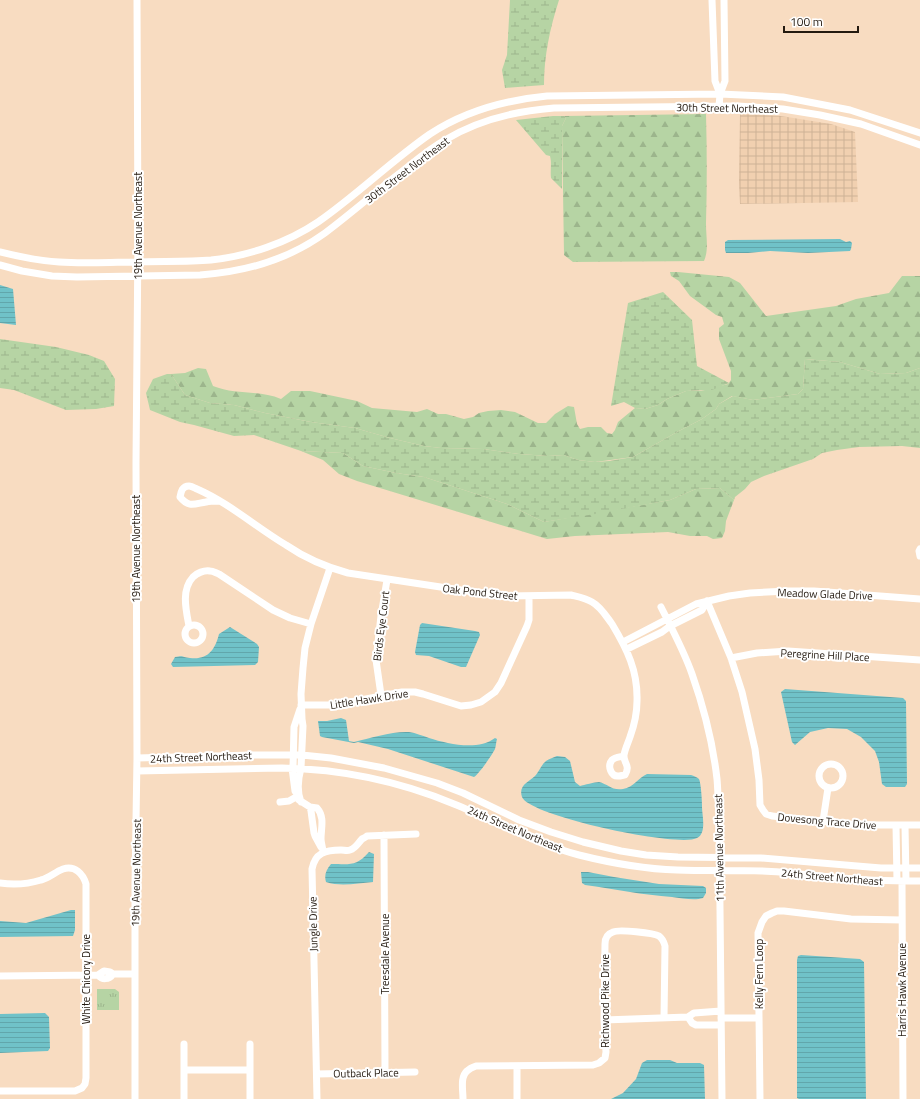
<svg xmlns="http://www.w3.org/2000/svg" width="920" height="1099" font-family="'Titillium Web',sans-serif">
  <style>
    .industrial { fill: url(#industrial-grid) }
    .grass { fill: url(#grass-tufts) }
    .forest { fill: url(#forest-firs) }
    .wetland { fill: url(#wetland-marsh) }
    .water { fill: url(#water-rules) }
    .lines { fill: none; stroke-linecap: round; stroke-linejoin: round }
    .minor { stroke: #fff; stroke-width: 7 }
    .labels { text-anchor: middle; stroke-width: 4; stroke-linejoin: round; paint-order: stroke }
    .street-label { font-size: 11px; fill: #241a10; stroke: #fff }
  </style>
  <defs>
    <pattern id="industrial-grid" width="8" height="8" patternUnits="userSpaceOnUse"><rect width="8" height="8" fill="#f1d0b0"/><path d="M0 4h8M4 0v8" fill="none" stroke="#ceb296"/></pattern>
    <pattern id="grass-tufts" width="24" height="20" patternUnits="userSpaceOnUse"><rect width="24" height="20" fill="#b6d4a4"/><path d="M3 7l-1-3M5 7V3M7 7l1-3M15 17l-1-3M17 17v-4M19 17l1-3" fill="none" stroke="#9cb58c"/></pattern>
    <pattern id="forest-firs" width="22" height="20" patternUnits="userSpaceOnUse"><rect width="22" height="20" fill="#b6d4a4"/><path d="M5 1l3.5 6h-7zM16 11l3.5 6h-7z" fill="#9cb58c"/></pattern>
    <pattern id="wetland-marsh" width="20" height="14" patternUnits="userSpaceOnUse"><rect width="20" height="14" fill="#b6d4a4"/><path d="M1 5h8M5 5V1M11 12h8M15 12V8" fill="none" stroke="#9cb58c"/></pattern>
    <pattern id="water-rules" width="6" height="5" patternUnits="userSpaceOnUse"><rect width="6" height="5" fill="#70c2c8"/><path d="M0 2.5h6" fill="none" stroke="#61a6ab"/></pattern>
  </defs>
  <rect width="100%" height="100%" fill="#f8dcc1"/>
  <!-- industrial -->
  <path class="industrial" d="M740 114 781 116 831 124 855 132 858 202 740 204 739 183Z"/>
  <!-- grass -->
  <path class="grass" d="M97 989H115L119 992V1010H97Z"/>
  <!-- forest -->
  <path class="forest" d="M706 114C707 151 707 187 706 224 706 236 709 250 704 261L573 262 564 255 562 126 566 118 564 116Z
    M670 272H678L729 277 740 283 766 316 836 306 856 299 889 293 902 276H920V368L906 373 880 374 840 362 805 359 803 389 798 394 753 400 732 396 719 404 716 409 702 419 677 432 633 457 595 462 578 460 564 455 548 456 519 454 483 449 441 448 424 446 390 438 355 428 311 422 265 413 234 405 210 403 185 395 171 374 185 373 198 368 206 369 213 386C235 395 260 390 281 399L291 391H310L357 401 372 408 417 412 427 409 438 414H446L464 419 473 417 479 413 488 411 501 410 515 412 538 423H546L555 414 568 406 574 407 577 424 580 429 588 427H601L607 433 612 434 615 430 618 422 635 408 645 409 658 405 667 399 686 391H701L728 384 731 380V371L719 339V328L724 324 722 317 716 315 690 296 679 281 671 276Z
    M301 451 343 453 363 466 396 473 424 477 507 504 544 522 670 500 696 489 720 488 734 500 726 521 725 531 722 538 713 539 707 536H690L668 532 575 536 547 539 357 481 339 474 323 460Z"/>
  <!-- wetland -->
  <path class="wetland" d="M510 0H559C550 28 544 56 544 85L505 88 502 70 507 55Z
    M553 116H564L566 118 562 126V189L551 178C550 169 552 164 550 156L546 155 516 120Z
    M663 292 692 320 697 366 729 383 712 390 686 391 667 399 658 405 645 409 635 408 624 402 611 406 628 303Z
    M0 339 56 347 89 355 104 361 115 379 114 406 96 409 66 410 14 390 0 388Z
    M805 359 840 362 880 374 906 373 920 368V448L902 446 859 447 837 450 822 453 813 459 764 476 751 482 745 489 735 497 734 500 720 488 696 489 670 500 595 514 544 522 507 504 424 477 396 473 363 466 343 453 301 451 254 435 234 436 194 425 180 422 150 410 146 393 153 379 167 374H171L185 395 210 403 234 405 265 413 311 422 355 428 390 438 424 446 441 448 483 449 519 454 548 456 564 455 578 460 595 462 609 461 633 457 677 432 702 419 716 409 719 404 733 396 753 400 798 394 803 389Z"/>
  <!-- water -->
  <path class="water" d="M840 239 846 242 850 241 852 243 851 249 850 251 808 253 770 251 748 253H726L725 250V242L728 240Z
    M0 285 13 289 16 325 0 323Z
    M422 623 475 631 479 632 480 635 466 667H461L429 656 416 655 415 652 420 625Z
    M230 627 257 644 259 647 258 662 255 665 173 667 171 664 175 657C184 655 182 657 190 658 208 660 215 650 219 634Z
    M785 689 903 698 906 701 907 784 905 787H886L882 784 879 762 875 751 861 737 847 729 828 728 810 732 795 745 792 742 781 692Z
    M341 718 346 720 349 741 354 742C370 738 393 731 409 732 416 733 423 736 429 738 448 744 478 751 495 738L497 739C496 742 496 746 495 749 492 755 479 774 474 777L388 749 358 742 354 743 322 737 320 736 318 721H327Z
    M557 756 565 757 570 761 575 782 580 786C584 785 595 782 599 782 608 784 612 791 623 789 634 787 638 778 647 774L691 775C694 776 697 777 699 779 701 783 702 801 702 807 702 815 707 833 697 838 679 848 529 816 522 797 518 785 529 782 535 776 539 772 541 765 546 761 549 759 554 757 557 756Z
    M369 852 374 854 373 882C358 883 341 887 326 882 324 875 326 870 331 864 349 864 356 867 369 852Z
    M581 872H588L614 877 659 884 703 886 706 888V893L703 898C694 901 682 898 672 897 643 895 614 889 585 885L582 883Z
    M71 910H75V930L73 936 0 937V921L26 923Z
    M801 955 860 959 864 962 866 1099H799L797 1098V960L798 956Z
    M45 1013 49 1017 50 1048 48 1051 0 1053V1014Z
    M647 1060H670L677 1063H700L704 1065 705 1099H611L623 1093 636 1079 642 1063Z"/>
  <g class="lines">
    <!-- minor -->
    <path class="minor" d="M712 0 715 81 720 94
      M719 107 720 94 725 81 724 0
      M0 252C20 257 39 261 59 262 85 264 110 262 135 262 160 261 186 262 211 260 248 256 287 243 318 222 357 195 391 161 430 134 465 111 505 100 547 96L720 94 783 97 850 110 920 133
      M0 265 22 271 52 276 77 277 200 275C244 272 289 259 325 233 349 215 372 195 396 176 412 164 427 150 445 140 478 120 515 111 554 108L738 106 783 109 820 115 861 124 920 145
      M219 501C215 501 210 501 206 502 194 504 189 508 180 497 181 492 182 486 189 486 191 486 195 488 197 489 229 503 256 527 286 545 305 558 326 567 348 573L500 596 571 595C579 597 585 598 592 602 601 607 606 616 612 624 627 649 638 671 637 701 637 714 634 726 630 737 628 743 625 749 624 755 623 763 631 765 625 775 623 775 621 776 619 776 611 777 607 766 612 760 615 757 620 757 624 756
      M920 549 919 551 920 556
      M707 601 731 658 742 692 755 749 759 780 760 805 763 810 766 814 772 816 848 824 879 825H920
      M661 607C672 629 684 651 692 674 704 708 713 744 717 779 718 790 718 802 719 813L722 1099
      M185 634a9 9 0 1 1 18 0a9 9 0 1 1-18 0Z
      M189 626C186 610 181 590 193 577 197 573 204 570 210 571 213 571 216 573 219 574L273 610 290 618 311 624
      M623 642 696 604 729 596 750 593 788 591H814L920 599
      M627 649 662 632 670 626 702 610 707 601
      M731 658 757 653 788 651 920 660
      M381 695 376 660 381 616 387 580
      M301 705H335L402 692H415L423 694 461 706 471 705 481 702 495 692 501 683 527 626 529 620V596
      M137 758 253 755H302L331 758 384 768 437 783 463 793 519 820 551 832 583 842 621 851 646 855 678 857 761 858 881 868H920
      M819 776a12 12 0 1 1 24 0a12 12 0 1 1-24 0Z
      M292 768 295 791
      M293 768 294 727 300 709
      M137 771 282 768C341 769 399 781 454 804 496 821 535 844 579 855 611 863 644 869 677 870 705 871 734 870 762 871 789 872 815 876 841 878 867 881 894 881 920 881
      M299 800 310 807 317 808C325 817 321 828 321 839 321 843 323 848 323 852
      M280 802 289 801 296 797
      M301 802C297 792 298 779 301 768L303 726 302 719 301 694 303 668 305 648 311 624 330 568
      M310 807 311 811 314 833 315 836 321 847
      M823 821 828 788
      M896 825 897 881
      M905 825 906 881
      M384 835 385 1072
      M902 881 903 1099
      M0 883C13 885 28 884 41 880 49 878 55 872 63 869 75 865 83 874 86 884V1078L85 1084 82 1088 75 1091H0
      M98 975C102 980 109 980 113 974
      M0 976 98 975 104 971 110 972 113 974H135
      M688 1017 692 1023 696 1025H721
      M721 1018H759
      M604 1020 688 1017 694 1013 721 1011
      M184 1044V1099
      M250 1044V1099
      M517 1066V1099
      M185 1070H250
      M317 1074 415 1072
      M135 1099V884L137 758 136 463 138 238 137 0
      M317 1099 312 869C315 853 325 850 341 850 344 850 347 851 350 850 356 848 358 843 362 839 364 838 366 837 367 836L416 834
      M463 1099C463 1090 460 1077 467 1071 469 1069 473 1067 476 1066L593 1065 599 1063 605 1058 606 1052 604 1020 605 944C605 938 607 934 613 932 618 929 654 933 659 936 663 939 664 942 665 946L664 1018
      M760 1099 758 933 762 922 766 916 772 913 777 911H784L851 919 902 920"/>
  </g>
  <g class="labels">
    <!-- street labels -->
    <g class="street-label">
      <text transform="translate(727 108) rotate(1)" y="4">30th Street Northeast</text>
      <text transform="translate(407 170) rotate(-37)" y="4">30th Street Northeast</text>
      <text transform="translate(138 226) rotate(-90)" y="4">19th Avenue Northeast</text>
      <text transform="translate(136 549) rotate(-90)" y="4">19th Avenue Northeast</text>
      <text transform="translate(480 592) rotate(6)" y="4">Oak Pond Street</text>
      <text transform="translate(825 594) rotate(2)" y="4">Meadow Glade Drive</text>
      <text transform="translate(381 626) rotate(-83)" y="4">Birds Eye Court</text>
      <text transform="translate(825 655) rotate(3)" y="4">Peregrine Hill Place</text>
      <text transform="translate(369 699) rotate(-9)" y="4">Little Hawk Drive</text>
      <text transform="translate(201 757) rotate(-2)" y="4">24th Street Northeast</text>
      <text transform="translate(827 821) rotate(5)" y="4">Dovesong Trace Drive</text>
      <text transform="translate(515 829) rotate(23)" y="4">24th Street Northeast</text>
      <text transform="translate(719 848) rotate(-91)" y="4">11th Avenue Northeast</text>
      <text transform="translate(136 873) rotate(-89)" y="4">19th Avenue Northeast</text>
      <text transform="translate(832 877) rotate(5)" y="4">24th Street Northeast</text>
      <text transform="translate(313 924) rotate(-91)" y="4">Jungle Drive</text>
      <text transform="translate(385 954) rotate(-90)" y="4">Treesdale Avenue</text>
      <text transform="translate(759 974) rotate(-90)" y="4">Kelly Fern Loop</text>
      <text transform="translate(86 979) rotate(-90)" y="4">White Chicory Drive</text>
      <text transform="translate(902 990) rotate(-90)" y="4">Harris Hawk Avenue</text>
      <text transform="translate(605 1001) rotate(-90)" y="4">Richwood Pike Drive</text>
      <text transform="translate(366 1073) rotate(-1)" y="4">Outback Place</text>
    </g>
  </g>
  <!-- scale -->
  <path d="M784 26v6h74v-6" fill="none" stroke="#241a10" stroke-width="2"/>
  <text x="790" y="26" font-size="12" fill="#241a10" stroke="#ffffff" stroke-width="3" paint-order="stroke">100 m</text>
</svg>
